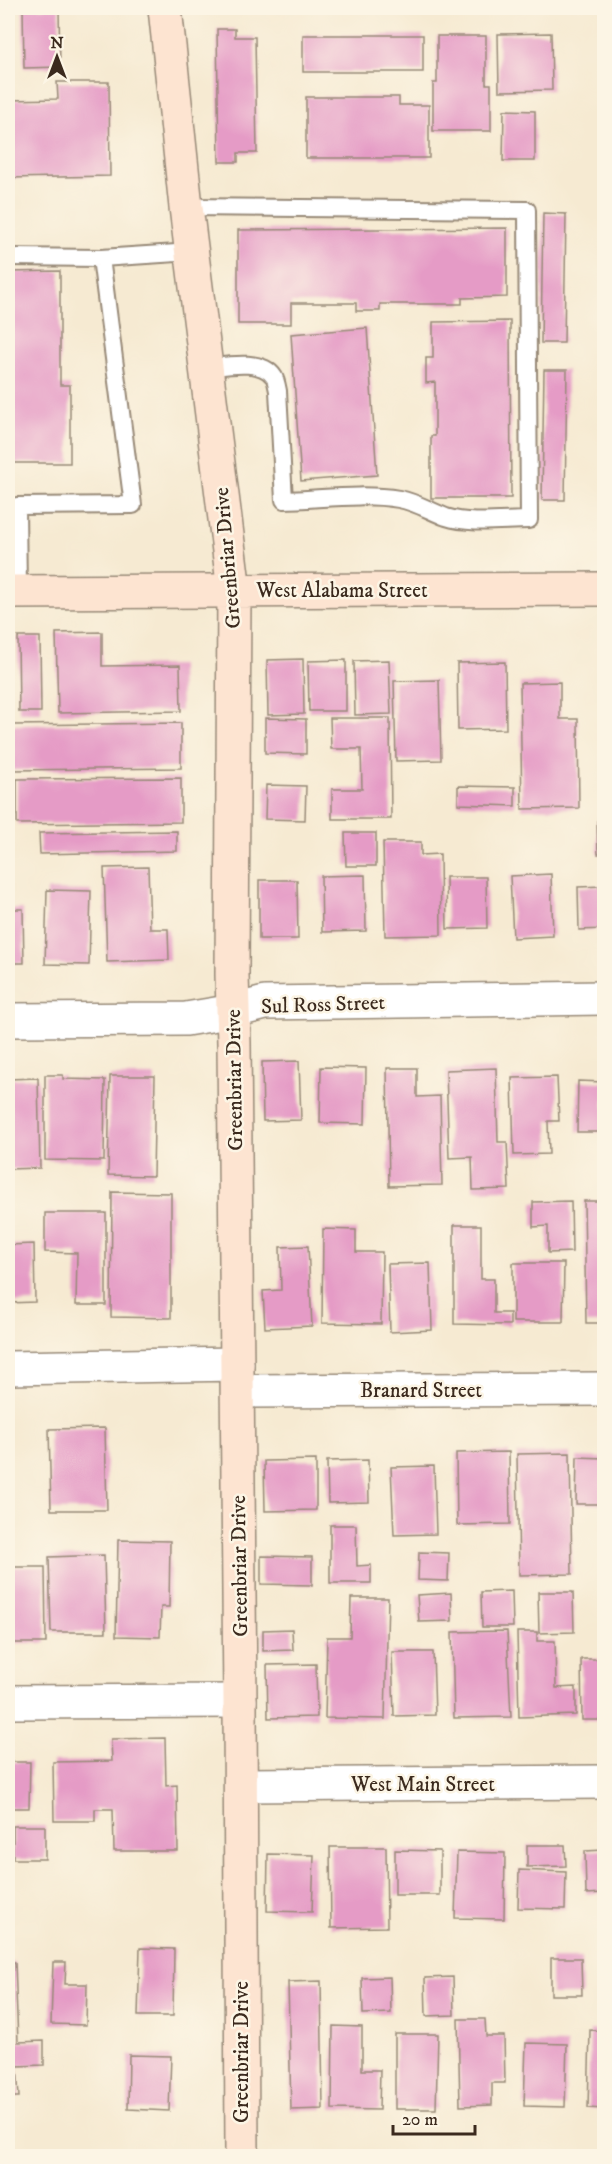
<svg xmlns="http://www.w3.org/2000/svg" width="612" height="2164" font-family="'IM FELL DW Pica',serif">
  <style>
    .building { fill: #e59bc6 }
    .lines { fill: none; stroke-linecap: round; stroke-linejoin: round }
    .lane-casing { stroke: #988a78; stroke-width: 20 }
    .street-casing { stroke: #988a78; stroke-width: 36 }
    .secondary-casing { stroke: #988a78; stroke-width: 36 }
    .lane { stroke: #fff; stroke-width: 16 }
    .street { stroke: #fff; stroke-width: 33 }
    .secondary { stroke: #fde4d1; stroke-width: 33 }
    .labels { text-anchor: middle; stroke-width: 5; stroke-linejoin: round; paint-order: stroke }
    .street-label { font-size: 21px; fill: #3b2a1e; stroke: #fcf5e5 }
  </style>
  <rect width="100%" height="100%" fill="#fcf5e5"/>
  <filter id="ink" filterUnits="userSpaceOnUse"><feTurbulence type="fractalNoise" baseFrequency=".0167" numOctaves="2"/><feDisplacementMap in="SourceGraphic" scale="12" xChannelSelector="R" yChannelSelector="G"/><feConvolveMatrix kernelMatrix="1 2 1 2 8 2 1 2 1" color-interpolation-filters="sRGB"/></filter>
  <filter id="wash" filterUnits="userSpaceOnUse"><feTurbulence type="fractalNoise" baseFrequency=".008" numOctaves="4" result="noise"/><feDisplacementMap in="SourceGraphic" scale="24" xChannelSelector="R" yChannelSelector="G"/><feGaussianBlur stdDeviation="1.35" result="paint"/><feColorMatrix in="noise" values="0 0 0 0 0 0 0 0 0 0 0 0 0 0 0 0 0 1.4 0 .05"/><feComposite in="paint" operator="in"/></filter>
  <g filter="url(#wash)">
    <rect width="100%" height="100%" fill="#f6ead2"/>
    <g id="blocks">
      <!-- building -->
      <path class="building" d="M23 8H59L60 67 24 68Z
        M217 29H235V37H255L257 153H238V162H219Z
        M551 33 552 90 499 91 498 34Z
        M303 35H423V72H303Z
        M437 36H486V84H491V131H433V83H437Z
        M57 82H109L110 176 8 178V100L58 99Z
        M306 97H399V105H429V158H306Z
        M504 110 535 111V161H503Z
        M543 213 566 214 564 343H541Z
        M507 228V297L462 298V304H380V311H356V303H291V324H238V230Z
        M60 271V385H70V463H8V272Z
        M510 321 511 498H431V436H435V382L426 383V358H433V322Z
        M367 328 377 475 301 481 291 334Z
        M544 370H567L565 500H542Z
        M102 632V666L180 665 181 711 58 713 56 633Z
        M18 637H40L41 712H19Z
        M303 659 304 714 268 715 267 660Z
        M346 660V711H309L308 661Z
        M389 660 391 714 355 715 354 661Z
        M505 662 506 729 458 730 457 663Z
        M439 680 441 760 396 761 394 681Z
        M560 682V719H578L579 808 522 809 520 683Z
        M265 718 306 719V754L265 753Z
        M330 718H390L391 819H332V789H362L361 749H331Z
        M181 723V768L12 770V725Z
        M181 778V822L17 824V779Z
        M266 785 306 786 305 820 265 819Z
        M458 786 515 787V806L458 804Z
        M597 821H604V854H598Z
        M177 831V851L40 854 39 833Z
        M345 833H376V866H346Z
        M383 842H421V855L440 854 441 935 385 936Z
        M148 867 150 929H168L169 960 107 962 104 868Z
        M551 874 553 936 513 938 510 876Z
        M365 875 366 931 322 932 321 876Z
        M446 877H486L487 928 447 929Z
        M259 880H297L298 939H259Z
        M604 886V929L579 930 578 887Z
        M47 890 91 891 89 965 45 964Z
        M8 909H23L24 963H8Z
        M299 1061 301 1120 263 1121 262 1062Z
        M321 1067 366 1068 365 1124 320 1123Z
        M387 1068H417V1097L440 1096 442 1185 389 1186Z
        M496 1068 498 1142H507L509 1189 473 1190 472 1157 449 1158 446 1070Z
        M45 1075H63V1079L105 1080 104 1161 45 1160Z
        M110 1076H155L153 1176 108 1175Z
        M557 1077 559 1121H548L549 1154 514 1155 512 1078Z
        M38 1078 40 1168 8 1169V1079Z
        M578 1081 604 1082V1132H577Z
        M112 1192 171 1193V1318L111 1317Z
        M571 1201 572 1252 548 1253V1226L533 1227V1202Z
        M584 1201H604V1323H586Z
        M45 1213H106V1305H76L77 1253 45 1252Z
        M454 1225H481V1279H494V1313H510V1325L454 1324Z
        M323 1229 356 1230V1252H382L381 1324 322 1323Z
        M34 1244 35 1302 8 1303V1245Z
        M308 1246 312 1326 265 1328 263 1291 281 1290 280 1247Z
        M430 1263 432 1330 390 1332 388 1264Z
        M513 1263H564L563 1322H513Z
        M105 1428 107 1510H51L49 1429Z
        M509 1452 510 1524 457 1525 456 1453Z
        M570 1453 572 1574 519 1575 517 1454Z
        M577 1457 604 1458V1504H576Z
        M316 1460V1510L265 1511 264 1461Z
        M368 1460 369 1502 328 1503 327 1461Z
        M434 1466 436 1534 394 1535 391 1467Z
        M330 1525H356L357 1566 371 1565V1583H330Z
        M118 1540 170 1541 169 1607H161L160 1637 116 1636Z
        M419 1552 449 1553 448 1581 418 1580Z
        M104 1555 106 1632H51L49 1557Z
        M261 1556 312 1557V1585L261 1584Z
        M8 1567H45L46 1643H8Z
        M512 1591 513 1627H482L481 1592Z
        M538 1592H573L574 1632 539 1633Z
        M451 1593 452 1621 419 1622 417 1595Z
        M351 1598H388L385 1719 325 1718 327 1637H350Z
        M292 1629 293 1650 263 1651V1630Z
        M507 1631 511 1717 454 1718 452 1632Z
        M517 1632H537V1641H555L556 1688 576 1687V1715L519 1717Z
        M392 1652H433L435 1715 394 1716Z
        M581 1659H604V1720H582Z
        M316 1664 317 1717 268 1718 267 1665Z
        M165 1738 166 1786 177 1785 178 1851H114L113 1809H95V1821H54L53 1762 112 1761 111 1739Z
        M8 1762H30L29 1808H8Z
        M13 1826H45V1859H13Z
        M527 1845H565L566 1866 527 1867Z
        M330 1847H386L387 1927 331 1928Z
        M395 1850 440 1851V1895H395Z
        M604 1850V1893L586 1894 585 1851Z
        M457 1852 505 1853 504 1919 455 1918Z
        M268 1854 314 1855 312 1912 267 1911Z
        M519 1870 566 1872 565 1909 518 1908Z
        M140 1948 174 1949 173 2016H138Z
        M551 1958H581L582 1995H551Z
        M8 1962H15L18 2042 44 2041V2065L17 2066 19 2097H8Z
        M53 1962H66L65 1984H87L86 2025 51 2024Z
        M390 1977 391 2013 363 2014 362 1978Z
        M453 1977 454 2015 426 2016 425 1978Z
        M321 1981 323 2109 291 2110 288 1982Z
        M458 2019H485L486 2036H504L505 2083H492V2105L460 2106Z
        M333 2026 362 2027V2070H380L379 2110 332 2109Z
        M590 2030 604 2031V2109L588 2108Z
        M395 2034H438L436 2109H395Z
        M526 2043 567 2044 565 2107 524 2106Z
        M129 2055 171 2056 169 2111 128 2109Z"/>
    </g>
  </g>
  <g filter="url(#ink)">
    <use href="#blocks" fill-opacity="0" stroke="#988a78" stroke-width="1.5"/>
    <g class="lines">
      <!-- lane casing -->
      <g class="lane-casing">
        <path id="lane" d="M186 207 527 210 529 520C503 520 471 525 446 517 430 511 416 502 399 499 362 493 322 499 284 500L278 391C277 386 276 380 274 377 262 358 225 366 206 368
          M8 257 101 258 192 252
          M18 592 17 506 133 505 101 258"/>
      </g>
      <!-- street casing -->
      <g class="street-casing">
        <path id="street" d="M8 1020 186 1019 234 1011 265 1003 604 998
          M8 1368 237 1364
          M238 1391 604 1389
          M8 1702 240 1701
          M241 1785 604 1782"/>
      </g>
      <!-- secondary casing -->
      <g class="secondary-casing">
        <path id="secondary" d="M165 8 186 207 234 591 232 975 234 1043 240 1701 242 2156
          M8 592 604 589"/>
      </g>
      <!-- lane -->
      <use href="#lane" class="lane"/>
      <!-- street -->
      <use href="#street" class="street"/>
      <!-- secondary -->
      <use href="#secondary" class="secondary"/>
    </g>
  </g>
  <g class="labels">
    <!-- street labels -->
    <g class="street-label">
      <text transform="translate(227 558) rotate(-95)" y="7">Greenbriar Drive</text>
      <text x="342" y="597">West Alabama Street</text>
      <text transform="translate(323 1004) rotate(-2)" y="7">Sul Ross Street</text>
      <text transform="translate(234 1080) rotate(-91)" y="7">Greenbriar Drive</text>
      <text x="421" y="1397">Branard Street</text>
      <text transform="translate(239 1566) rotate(-91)" y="7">Greenbriar Drive</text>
      <text x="423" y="1791">West Main Street</text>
      <text transform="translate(241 2052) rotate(-90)" y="7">Greenbriar Drive</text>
    </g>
  </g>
  <!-- margin -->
  <rect width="612" height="2164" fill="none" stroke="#fcf5e5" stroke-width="30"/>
  <!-- north arrow -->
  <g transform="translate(57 57)" stroke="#fcf5e5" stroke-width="4.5" paint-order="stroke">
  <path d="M0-4.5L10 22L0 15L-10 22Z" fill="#3b2a1e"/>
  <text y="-9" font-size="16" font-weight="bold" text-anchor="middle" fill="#3b2a1e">N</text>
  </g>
  <!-- scale -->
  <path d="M393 2125v9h82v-9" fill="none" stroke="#3b2a1e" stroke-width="3"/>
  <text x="402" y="2125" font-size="18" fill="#3b2a1e" stroke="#fcf5e5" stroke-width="4.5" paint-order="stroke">20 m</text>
</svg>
